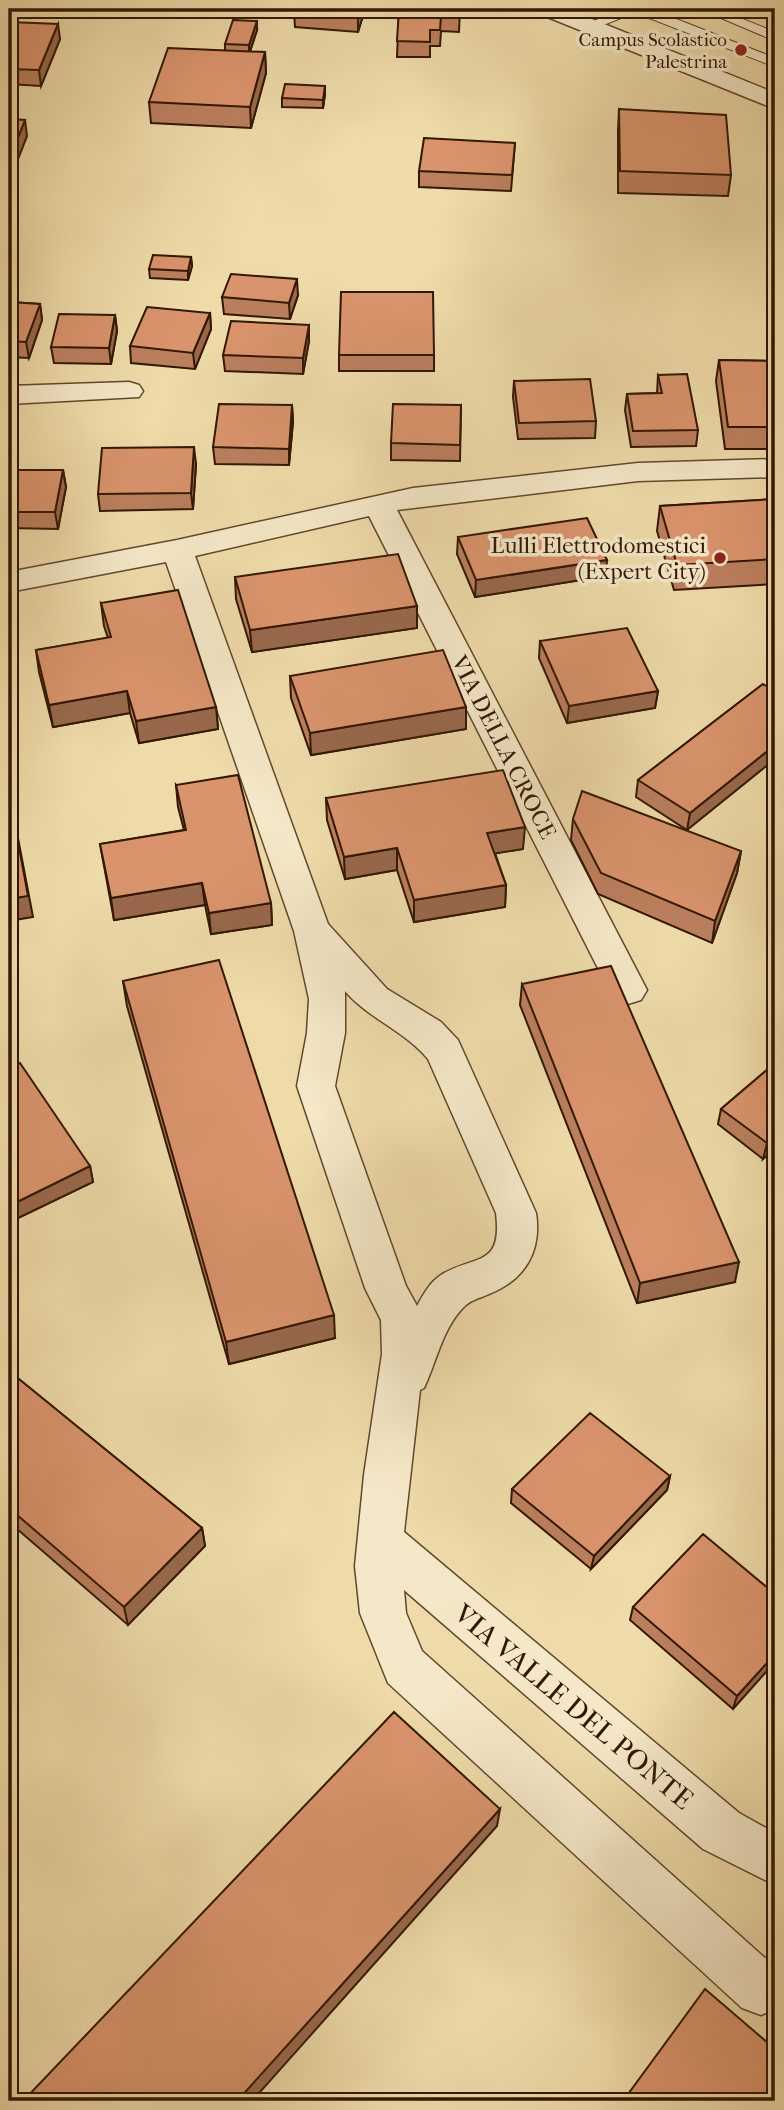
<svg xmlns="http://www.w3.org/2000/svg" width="784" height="2110" font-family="'IM FELL French Canon',serif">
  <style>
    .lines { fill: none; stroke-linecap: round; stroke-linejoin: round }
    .service-casing { stroke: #61482c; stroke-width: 2 }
    .minor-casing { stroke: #61482c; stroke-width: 3 }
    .tertiary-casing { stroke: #61482c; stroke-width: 3 }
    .service { fill: #f5e8c8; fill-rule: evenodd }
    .minor { fill: #f5e8c8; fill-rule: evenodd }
    .tertiary { fill: #f5e8c8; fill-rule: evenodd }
    .wall { fill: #bb7f5e; stroke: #321702; stroke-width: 2 }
    .shaded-wall { fill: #99684c; stroke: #321702; stroke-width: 2 }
    .building { fill: #da946d; stroke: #321702; stroke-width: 2 }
    .poi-dot { fill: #8f2418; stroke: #f5e8c8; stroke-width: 2.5 }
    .labels { text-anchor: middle; stroke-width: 7; stroke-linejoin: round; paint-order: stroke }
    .far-poi-label { font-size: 19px; fill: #321702; stroke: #f5e8c8; text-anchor: end }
    .poi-label { font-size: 23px; fill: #321702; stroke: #f5e8c8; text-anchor: end }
    .street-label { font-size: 23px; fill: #321702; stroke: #f5e8c8 }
    .near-street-label { font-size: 28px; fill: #321702; stroke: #f5e8c8 }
  </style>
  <rect width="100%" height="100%" fill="#efdbaa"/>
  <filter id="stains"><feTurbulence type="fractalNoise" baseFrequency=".00286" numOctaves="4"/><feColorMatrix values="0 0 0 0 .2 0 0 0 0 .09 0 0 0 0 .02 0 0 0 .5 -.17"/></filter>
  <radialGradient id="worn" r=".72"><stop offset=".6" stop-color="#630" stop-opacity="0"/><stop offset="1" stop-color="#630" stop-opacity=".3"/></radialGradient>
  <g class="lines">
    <!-- service casing -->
    <g class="service-casing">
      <path id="service" d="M619 9H651L775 58V67L644 16H626L591 30 584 26Z
        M700 9H718L775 32V41Z"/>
    </g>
    <!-- minor casing -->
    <g class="minor-casing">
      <path id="minor" d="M129 382 139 385 143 391 139 397 9 404V386Z
        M775 459V477L638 481 397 510 647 990 641 1000 628 1004 615 1000 609 990 369 516 195 556 328 924 387 989 441 1022 458 1040 536 1213C542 1251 525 1280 489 1294 478 1299 469 1300 461 1310 442 1331 436 1363 424 1388L420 1390 404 1532 739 1813 775 1833V1885L703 1849 404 1590 406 1613 422 1651 775 1967V2009L761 2015 742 2008 388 1683 360 1613 355 1566 364 1475 382 1354 381 1320 365 1288 297 1086 307 1033 309 999 294 931 166 562 9 592V572L177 540 413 488 638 463ZM345 991C369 1019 405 1031 428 1059L496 1213C503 1269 474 1254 441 1275 430 1282 423 1295 417 1306L406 1286 335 1086 345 1033Z"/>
    </g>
    <!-- tertiary casing -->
    <g class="tertiary-casing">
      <path id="tertiary" d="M537 9H567L775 93V109L540 14Z"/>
    </g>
    <!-- service -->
    <use href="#service" class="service"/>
    <!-- minor -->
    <use href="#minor" class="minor"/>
    <!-- tertiary -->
    <use href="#tertiary" class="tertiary"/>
  </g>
  <!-- wall -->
  <path class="wall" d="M9 9H34L30 17 9 16Z
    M239 9H265L263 14 239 12Z
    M365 9 358 32 295 27 294 12Z
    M399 9H460L459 32 441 31 440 46H430V57H397Z
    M746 9H775V21Z
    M9 22 60 39 41 86 9 84Z
    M257 30 250 52H265L266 73 251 128 151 123 149 102 225 50V44Z
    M325 94 323 108 282 107V98Z
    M619 109 731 175 728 196 618 193V130Z
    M515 143 511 191 419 187V171Z
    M771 193H775V248H773L768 209Z
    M191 257 192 266 188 280 150 278 149 269Z
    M298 295 290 319 224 314 222 297Z
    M9 302 40 304 42 320 29 358 9 357Z
    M210 313 211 329 195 369 131 363 130 346Z
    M115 315 117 331 111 364 54 363 51 347Z
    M309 325V341L303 374 225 371 223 355Z
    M339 355H434V371H339Z
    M719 360 775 361V449H725L716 381Z
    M658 375 698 430 696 446 631 447 625 410 627 394 657 393Z
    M514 381 596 421 595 438 518 439 513 397Z
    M292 405 293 422 289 465 215 464 213 447Z
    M461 405 460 461 391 460V443Z
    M196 464 193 509 100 511 98 494Z
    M9 470H63L66 487 58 529 9 528Z
    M775 499V584L674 590 657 531 660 506Z
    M458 537 606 576 475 597 457 554Z
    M235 577 417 606V628L252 652 236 599Z
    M101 603 216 707 218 729 139 743 130 713 53 727 39 672 36 650 108 638 104 626Z
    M540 641 658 691 655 708 567 723 539 658Z
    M290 676 466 729 311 755 291 698Z
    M763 684 687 830 636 797 638 780Z
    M176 785 271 903 272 925 211 934 205 905 114 920 100 844 184 830 178 807Z
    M326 798 523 849 495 853 506 885 505 907 414 922 397 870 345 879 327 820Z
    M573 819 741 851 737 873 712 943 598 894 571 840Z
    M123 981 335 1338 229 1364 127 1006Z
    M522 984 735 1282 637 1303 520 1005Z
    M775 1063V1148L763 1159 718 1124 721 1109Z
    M9 1068 90 1166 93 1182 14 1220 9 1211Z
    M9 1371 202 1528 205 1546 128 1625 9 1522Z
    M670 1476 667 1490 591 1569 511 1503 512 1489Z
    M775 1594 733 1709 630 1620 633 1607Z
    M775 1732V1749L771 1743Z"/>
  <!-- shaded-wall -->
  <path class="shaded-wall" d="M28 9H34L30 17Z
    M360 9H365L358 32V16Z
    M257 21V30L249 54V45Z
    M58 24 60 39 41 86 39 70Z
    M265 52 266 73 251 128 250 107Z
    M325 86V94L323 108V100Z
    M25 120 27 136 9 182V160Z
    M191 257 192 266 188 280V271Z
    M297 279 298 295 290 319 289 303Z
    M40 304 42 320 29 358 26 342Z
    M210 313 211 329 195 369 193 353Z
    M115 315 117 331 111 364 109 348Z
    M309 325V341L303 374V358Z
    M9 377H11L13 386H9Z
    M292 405 293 422 289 465V449Z
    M194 447 196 464 193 509 191 493Z
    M63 470 66 487 58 529 55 512Z
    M607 560 606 576 475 597 476 580Z
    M417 606V628L252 652 250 630Z
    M127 691 130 713 53 727 49 705Z
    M658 691 655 708 567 723 569 706Z
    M216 707 218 729 139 743 136 721Z
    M466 707V729L311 755 310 733Z
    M775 745V759L687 830 690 813Z
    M9 791 33 917 9 921Z
    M525 827 523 849 486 855 487 833Z
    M397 848V870L345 879 344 857Z
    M741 851 737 873 712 943 715 921Z
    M202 883 205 905 114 920 111 898Z
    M506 885 505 907 414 922V900Z
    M271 903 272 925 211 934 209 913Z
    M775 1136V1148L763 1159 767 1143Z
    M90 1166 93 1182 14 1220 11 1205Z
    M739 1262 735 1282 637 1303 640 1283Z
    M334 1315 335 1338 229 1364 226 1342Z
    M670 1476 667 1490 591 1569 594 1556Z
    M202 1528 205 1546 128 1625 124 1607Z
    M775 1654V1662L733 1709 737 1696Z
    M500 1809 497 1826 252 2101H237Z"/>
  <!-- building -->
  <path class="building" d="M296 9H360L358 16 294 12Z
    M399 9H460V16H441L440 30H430V42L397 41Z
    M233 20 257 21 249 45 225 44Z
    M9 22 58 24 39 70 9 69Z
    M168 48 265 52 250 107 149 102Z
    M285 84 325 86 323 100 282 98Z
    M619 109 726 115 731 175 620 171Z
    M9 119 25 120 9 160Z
    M424 138 515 143 512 175 419 171Z
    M771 193H775V232Z
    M153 255 191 257 188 271 149 269Z
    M231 274 297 279 289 303 222 297Z
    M341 292H433L434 355H339Z
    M9 302 40 304 26 342 9 341Z
    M147 307 210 313 193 353 130 346Z
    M59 314 115 315 109 348 51 347Z
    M231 321 309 325 303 358 223 355Z
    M719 360 775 361V427H728Z
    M9 362 11 377H9Z
    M687 374 698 430 633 431 627 394 662 393 658 375Z
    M590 379 596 421 519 423 514 381Z
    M219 404 292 405 289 449 213 447Z
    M393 404 461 405 460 445 391 443Z
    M194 447 191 493 98 494 102 448Z
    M9 470H63L55 512H9Z
    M775 499V559L677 565 660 506Z
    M587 518 607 560 476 580 458 537Z
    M398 554 417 606 250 630 235 577Z
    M178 590 216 707 136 721 127 691 49 705 36 650 111 637 101 603Z
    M627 628 658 691 569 706 540 641Z
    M443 650 466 707 310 733 290 676Z
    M763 684 775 691V745L690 813 638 780Z
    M503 770 525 827 487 833 506 885 414 900 397 848 344 857 326 798Z
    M238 775 271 903 209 913 202 883 111 898 100 844 186 830 176 785Z
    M582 791 741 851 715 921 601 873 573 819Z
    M9 792 28 896 9 899Z
    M219 960 334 1315 226 1342 123 981Z
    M611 966 739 1262 640 1283 522 984Z
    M20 1063 90 1166 11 1205 9 1202V1068Z
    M775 1063V1136L767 1143 721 1109Z
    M9 1371 202 1528 124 1607 9 1508Z
    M590 1413 670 1476 594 1556 512 1489Z
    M703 1534 775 1594V1654L737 1696 633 1607Z
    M394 1712 500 1809 237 2101H23Z
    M705 1989 775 2049V2101H623Z"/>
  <!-- markers -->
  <g class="poi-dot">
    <circle cx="741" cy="50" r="7"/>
    <circle cx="720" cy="558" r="7"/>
  </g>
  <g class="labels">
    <!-- far-poi labels -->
    <g class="far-poi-label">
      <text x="727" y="46">Campus Scolastico<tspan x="727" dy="22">Palestrina</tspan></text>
    </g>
    <!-- poi labels -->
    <g class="poi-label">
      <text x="706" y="553">Lulli Elettrodomestici<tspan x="706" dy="26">(Expert City)</tspan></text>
    </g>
    <!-- street labels -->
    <g class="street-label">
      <text transform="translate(504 747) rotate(63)" y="8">VIA DELLA CROCE</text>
    </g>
    <!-- near-street labels -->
    <g class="near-street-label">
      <text transform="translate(574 1706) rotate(40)" y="10">VIA VALLE DEL PONTE</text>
    </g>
  </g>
  <!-- margin -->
  <rect width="784" height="2110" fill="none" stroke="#efdbaa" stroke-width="35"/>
  <rect x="10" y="10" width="763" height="2089" fill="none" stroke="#321702" stroke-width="3.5"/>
  <rect x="18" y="18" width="749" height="2075" fill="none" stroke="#321702" stroke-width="2"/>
  <rect width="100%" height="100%" filter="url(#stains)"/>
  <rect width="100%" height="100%" fill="url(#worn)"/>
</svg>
